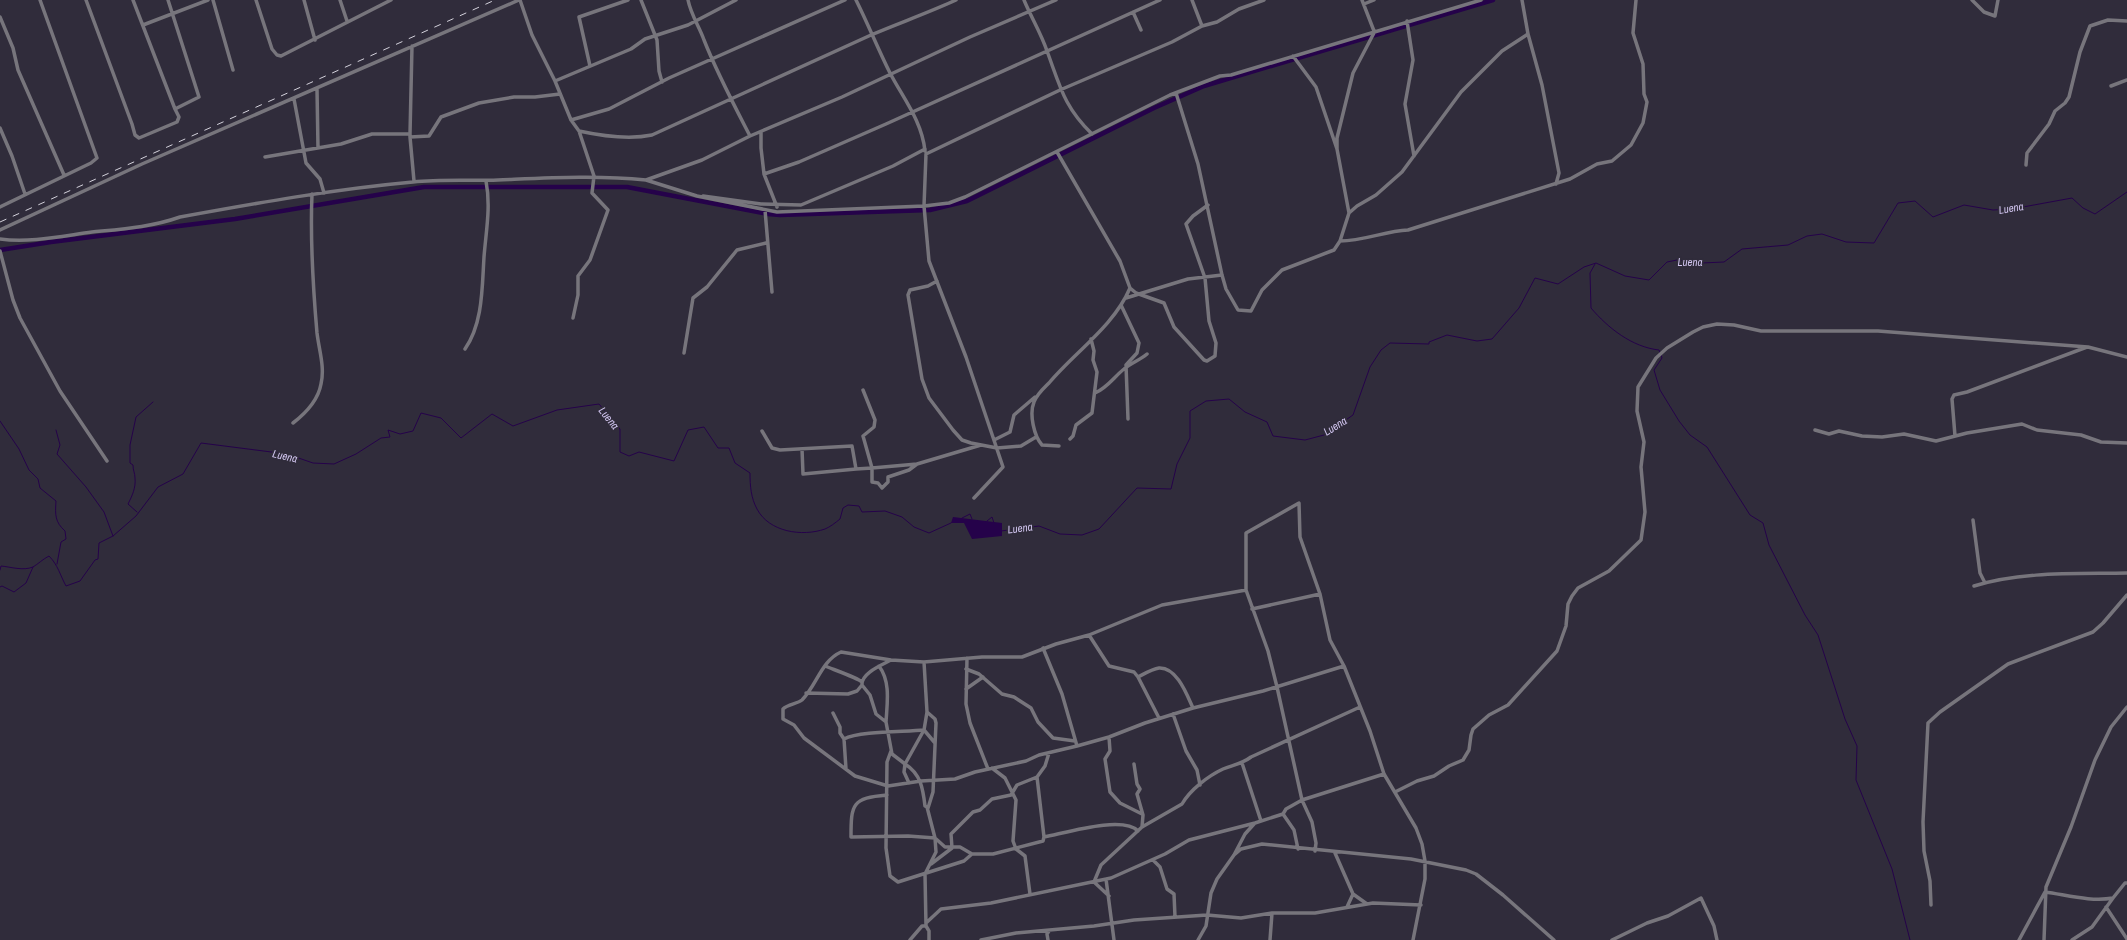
<svg xmlns="http://www.w3.org/2000/svg" width="2127" height="940" font-family="'Archivo Narrow',sans-serif">
  <style>
    .water { fill: #25024a }
    .lines { fill: none; stroke-linecap: round; stroke-linejoin: round }
    .stream { stroke: #25024a; stroke-width: 1 }
    .canal { stroke: #25024a; stroke-width: 4.5 }
    .minor { stroke: #77757c; stroke-width: 3.5 }
    .rail { stroke: #d4d2dc; stroke-width: 1; stroke-dasharray: 7 7; stroke-linecap: butt }
    .labels { text-anchor: middle; stroke-width: 3.5; stroke-linejoin: round; paint-order: stroke }
    .water-label { font-size: 11px; font-style: italic; fill: #d0c4ee; stroke: #302c3b }
  </style>
  <rect width="100%" height="100%" fill="#302c3b"/>
  <!-- water -->
  <path class="water" d="M953 517 1002 523V536L972 539 964 523H951Z"/>
  <g class="lines">
    <!-- stream -->
    <path class="stream" d="M1595 264 1590 273 1591 308C1608 328 1632 347 1659 350L1662 358 1654 370 1660 390 1679 421 1690 435 1707 447 1750 515 1763 523 1769 545 1805 615 1818 635 1845 719 1857 746 1856 780 1892 869 1910 940
      M0 421 19 449 29 470 38 479 40 488 56 501C55 515 55 522 65 531L66 539 61 542 57 564
      M56 430 60 445 57 454 86 487 104 512 113 536
      M137 512 128 504C132 496 136 488 135 478 135 473 133 471 133 465L130 463V445L136 417 153 402
      M962 518 970 514 972 519
      M987 521 992 517 994 523
      M1001 531 1039 526 1060 534 1082 535 1099 529 1137 488 1171 489 1177 464 1190 438V411L1206 401 1229 399 1245 412 1267 422 1273 436 1305 440 1324 435 1353 415 1370 367 1381 350 1390 343 1429 344V342L1447 335 1477 341 1492 339 1519 308 1535 278 1558 284 1584 267 1596 263 1625 276 1649 280 1667 262 1677 260 1702 263 1724 262 1742 249 1788 245 1807 236 1822 234 1846 242 1874 243 1898 203 1915 201 1933 217 1964 205 1993 210 2012 209 2072 198 2083 208 2095 214 2127 192
      M0 570 1 566C11 567 23 571 33 567 38 564 43 559 49 556 58 565 60 575 66 586L80 581 95 560 98 559 99 543 113 536 136 516 158 487 183 474 201 443 287 454 313 463 334 464 356 454 381 438 390 437 388 430 400 434 413 431 421 413 441 418 461 438 492 414 513 426 557 410 599 404 620 429V452L629 456 639 452 674 461 688 430 704 427 718 448H729L735 463 750 473C750 486 751 498 757 509 769 532 802 537 825 529 830 527 835 523 840 519L843 508 848 505 859 506 862 512 885 511 902 517 914 527 929 533 951 523
      M0 587 2 586 14 592 26 583 33 567"/>
    <!-- canal -->
    <path class="canal" d="M0 250 51 242 235 219 424 187H627L768 214 780 215 930 210 967 201 1154 108 1204 86 1493 0"/>
    <!-- minor -->
    <path class="minor" d="M86 0 132 124 135 135 139 138 177 122 179 117 175 109 199 97 168 0
      M133 0 175 109
      M213 0 233 70
      M256 0 272 49 277 55 281 56 391 0
      M304 0 315 40
      M340 0 347 21
      M520 0 532 35 555 81 571 120 579 131 594 176 592 193 608 210 590 260 578 276V295L573 318
      M641 0 657 40 659 71 662 82
      M688 0C691 15 699 26 704 40 717 73 734 105 750 136
      M856 0C868 24 878 49 890 73 903 98 922 121 925 151
      M1024 0C1031 17 1041 33 1047 51 1060 86 1064 107 1092 134
      M1192 0 1202 26
      M1362 0 1374 31
      M1522 0 1528 34 1542 85 1559 173 1556 184
      M1972 0 1984 12 1995 16 1998 0
      M1364 4 1374 0
      M1133 12 1141 30
      M0 17 13 48 18 70 64 175
      M1407 21 1413 60 1405 104 1414 156
      M143 25 208 0
      M1293 56 1316 87 1337 149
      M590 66 579 17 628 0
      M555 81 631 49 645 39 688 25 736 0
      M2111 86 2127 80
      M317 89 318 148
      M1176 93 1198 164 1222 275 1226 289 1238 310 1251 311 1262 290 1282 270 1334 250 1340 241 1349 213 1337 149V138L1353 73 1375 31
      M294 99 306 163 320 179 324 193
      M571 120 609 109 669 78 845 0
      M0 128 12 156 25 194
      M579 131C602 136 628 140 652 135 725 101 798 69 871 35 899 23 928 13 956 0
      M761 132V148L764 174 777 207
      M410 134 412 46
      M410 137 414 181
      M1057 152 1120 261 1130 288C1114 326 1075 352 1049 383 1043 389 1037 394 1034 402 1029 414 1034 436 1042 445L1059 446
      M265 157 341 144 372 134H410V137L429 136 441 117 479 103 514 97H535L560 94
      M2026 165 2027 153 2049 124 2055 111 2065 103 2069 97 2080 52 2090 26 2108 20 2127 21
      M764 174 799 162 886 124 1160 0
      M646 180 702 160 750 136 842 97 970 37 1056 0
      M703 196 761 204 801 205 893 166 925 149
      M0 207 91 163 97 158 40 0
      M765 210 772 292
      M1349 213 1357 206 1376 195 1402 172 1461 92 1502 51 1528 34
      M0 230 142 164 519 0
      M0 239C30 243 62 236 92 232 122 229 152 227 180 217 257 203 335 189 413 182 441 179 470 181 498 180 547 178 596 175 646 180L697 196 777 212 924 206 949 203 965 197 1170 95 1220 76 1231 75 1481 0
      M1340 241C1364 241 1385 231 1408 230L1570 179 1597 164 1612 161 1631 145 1643 123 1647 102 1644 94 1643 64 1633 33 1636 0
      M0 251 13 300 20 318 60 391 107 461
      M937 281 928 286 910 290 908 295 922 379 929 398 953 430 962 440 971 443 997 448 1021 446 1036 437
      M1130 288 1136 293 1164 303 1174 327 1204 360 1207 361 1215 356 1216 343 1209 321 1205 278 1186 224 1193 216 1208 205
      M1126 298 1188 279 1222 275
      M1121 305 1139 343 1137 353 1126 365 1128 419
      M465 349C483 323 482 288 484 257 486 231 491 207 486 181
      M684 353 693 298 707 287 737 250 766 243
      M1095 393C1107 388 1114 377 1124 369 1131 363 1140 360 1147 354
      M293 423C306 413 318 401 321 384 325 367 319 350 317 333 313 287 310 240 312 194
      M1815 430 1829 434 1839 431 1862 436 1882 437 1904 434 1936 441 1967 433 2022 424 2037 430 2081 435 2101 442 2127 443
      M762 431 772 448 780 450 852 446 856 469 803 474 802 449
      M1955 436 1952 399 1954 395 1967 392 2087 347
      M1070 439 1073 436 1076 425 1092 413 1097 372 1093 360 1094 351 1091 339
      M994 440 1010 432 1014 415 1035 397
      M917 464 981 445
      M856 469 872 468 917 464 909 470 888 477V482L882 488 878 483 872 482V468L863 436 874 427 875 420 863 390
      M974 498 1003 467 966 357 929 261 924 206 926 154 1060 90 1172 42 1202 26 1217 22 1239 9 1264 0
      M1973 520 1980 573 1985 583
      M1974 586C2023 571 2077 574 2127 573
      M1252 609 1320 594
      M1089 635 1109 666 1134 672 1138 677 1159 718
      M1043 648 1062 694 1077 746 1039 755 1026 761 975 772 955 779 921 781 888 786 855 776 804 738 794 725 783 719V709C788 704 797 704 802 700 817 685 821 661 841 652L891 660 924 662 982 657H1022L1056 644 1089 635 1162 605 1246 590
      M967 658 966 704 970 723 988 769
      M924 662 927 712 924 730 935 743
      M825 666C832 669 858 678 862 682
      M879 666C891 682 887 704 886 722
      M966 669 979 674 1002 694 1014 697 1031 708 1038 722 1053 738 1075 741
      M1138 677C1144 674 1152 669 1159 668 1177 667 1187 695 1193 708
      M862 685 870 695 876 714 886 722 892 754 905 764 904 772 909 783
      M966 689 983 677
      M806 693 848 694 857 691 862 685C861 673 882 665 891 660
      M927 712 935 719 936 723 933 792 928 808
      M833 713 840 727V733L844 739
      M1173 714 1186 751 1197 770 1200 785
      M924 730 905 764C921 774 923 789 925 806L927 807 935 838 936 852 925 874 926 926 929 931V940
      M1109 737 1110 751 1105 759 1110 792 1120 803 1142 814
      M1077 746 1109 737 1145 723 1193 708 1263 691 1344 666
      M891 751 887 762 886 848 890 876 898 882 964 861 972 854H993L1043 841 1044 837 1037 777 1045 766 1049 753
      M1242 763 1261 821
      M1134 764 1137 784 1140 789 1137 794 1143 815 1142 827
      M992 768 1005 778 1016 800 1013 841 1016 849 1025 856 1030 894
      M846 769 844 739C859 731 904 732 924 730
      M1395 792 1417 781 1434 776 1449 766 1463 760 1469 750 1471 735 1473 729 1489 715 1508 705 1557 651 1566 626 1568 604 1572 596 1578 588 1609 571 1641 540 1645 512 1641 467 1644 442 1637 411 1638 387 1656 358 1667 348 1693 332 1703 327 1717 324 1734 325 1761 331H1878L2088 347 2127 357
      M887 795C852 798 851 804 851 837L908 836 935 838 945 847H960L972 854
      M1283 814 1294 830 1298 849
      M1044 837C1065 833 1123 815 1138 831
      M1315 851 1316 843 1312 822 1302 800 1277 687 1268 651 1246 590V533L1299 503 1300 537 1320 594 1330 640 1344 666 1370 731 1384 774 1416 828 1422 844 1425 861V879L1413 940
      M1335 853 1353 894 1367 904
      M1234 855 1241 849 1262 844 1411 859 1466 870 1476 874 1503 895 1554 940
      M1153 860 1160 867 1167 889 1174 894 1175 917
      M931 864 952 848 951 834 973 812 980 810 992 799 1011 795 1017 785 1037 777
      M1106 879 1114 940
      M1109 896 1094 882 1101 865 1142 827 1182 804C1190 790 1208 776 1223 769 1233 765 1242 764 1251 757L1360 707
      M1931 905 1930 881 1924 851 1923 822 1928 723 1940 712 2008 664 2093 632 2103 623 2127 595
      M1347 907 1353 894
      M2106 907 2127 939
      M926 923 941 909 991 903 1111 878 1165 854 1189 840 1255 823 1283 814 1286 809 1302 800 1384 774
      M910 940 922 926H926
      M981 940 1016 933 1094 926 1134 920 1207 915 1241 918 1272 913H1315L1373 903 1421 905
      M1048 940 1047 934 1049 931
      M1198 940 1206 926 1211 893 1217 879 1234 855 1245 834 1254 824
      M1270 940 1272 913
      M1612 940 1647 923 1668 916 1701 898 1714 926 1717 940
      M2019 940 2045 892C2067 895 2091 902 2113 898L2125 883H2127
      M2044 940 2046 887 2071 827 2095 760 2111 727 2127 707
      M2072 940 2092 927 2113 898"/>
    <!-- rail -->
    <path class="rail" d="M0 222 495 0"/>
  </g>
  <g class="labels">
    <!-- water labels -->
    <g class="water-label">
      <text transform="translate(2011 208) rotate(-9)" y="4">Luena</text>
      <text x="1690" y="266">Luena</text>
      <text transform="translate(609 418) rotate(51)" y="4">Luena</text>
      <text transform="translate(1335 426) rotate(-32)" y="4">Luena</text>
      <text transform="translate(285 456) rotate(13)" y="4">Luena</text>
      <text transform="translate(1020 528) rotate(-7)" y="4">Luena</text>
    </g>
  </g>
</svg>
